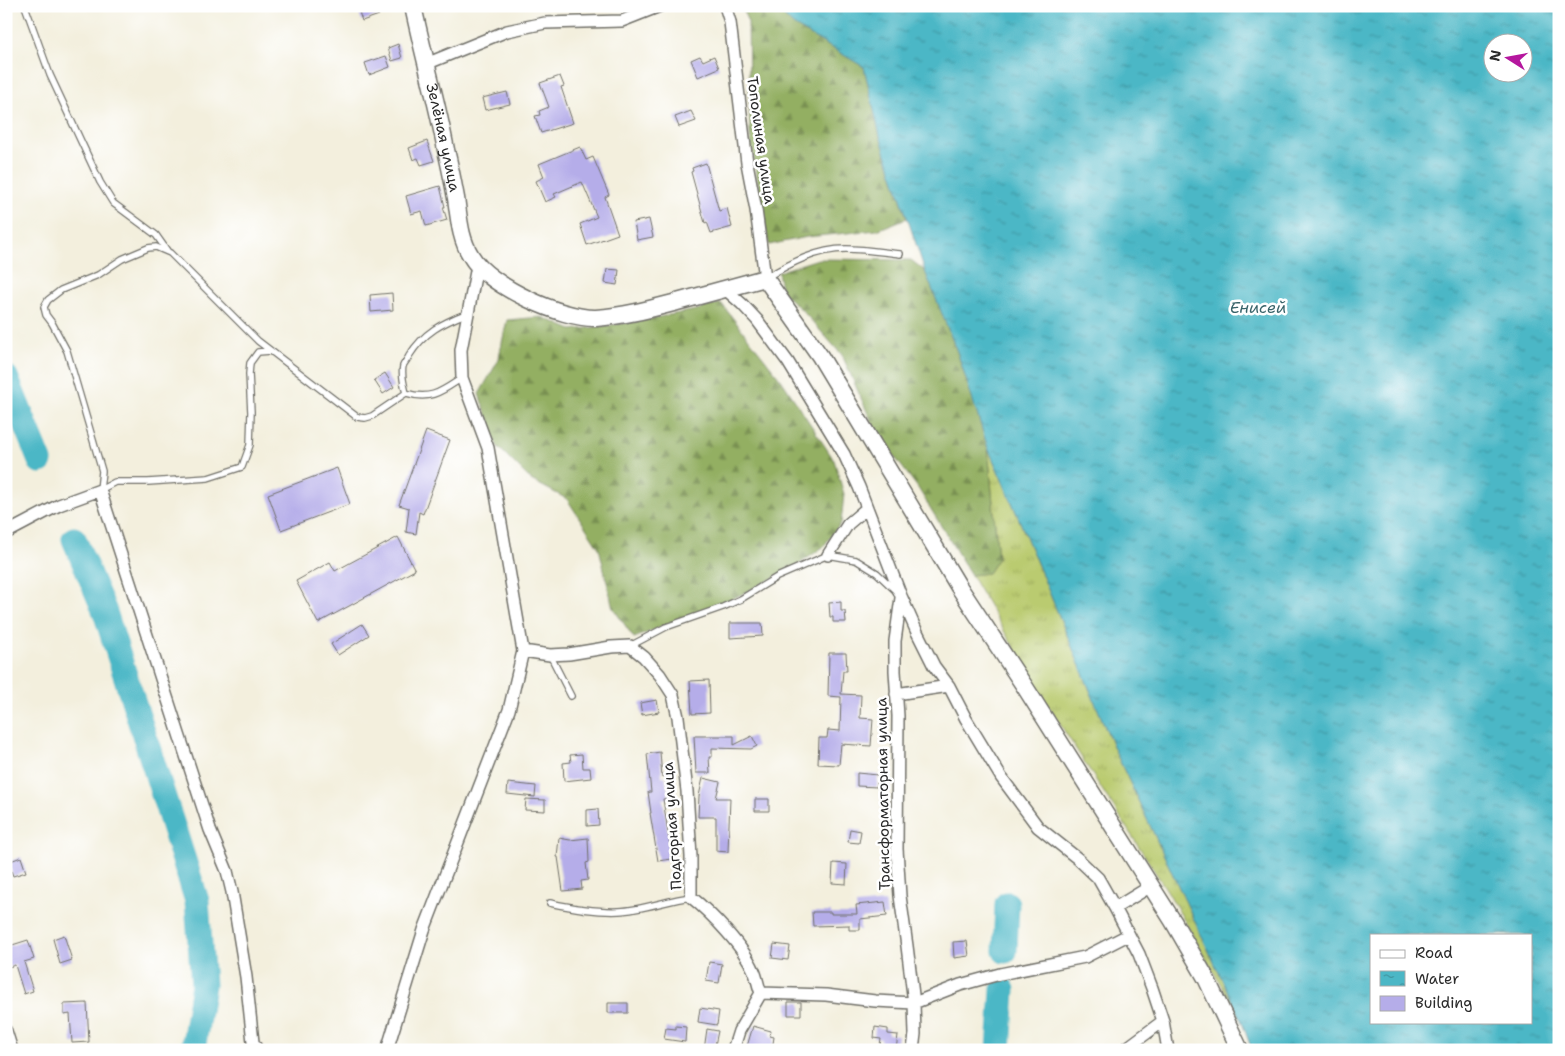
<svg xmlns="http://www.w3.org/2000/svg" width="1565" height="1056" font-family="'Shantell Sans',sans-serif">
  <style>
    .grass { fill: url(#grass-tufts); stroke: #727b4d }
    .forest { fill: url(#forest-firs); stroke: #5f6d46 }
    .water { fill: url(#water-ripples); stroke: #3b7178; fill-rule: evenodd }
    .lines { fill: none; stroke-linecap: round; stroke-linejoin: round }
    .river { stroke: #4bb7c6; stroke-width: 25 }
    .building { fill: #b5ade9 }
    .lane-casing { stroke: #717069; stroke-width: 8 }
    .street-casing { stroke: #717069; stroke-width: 14 }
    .secondary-casing { stroke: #717069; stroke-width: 19 }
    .lane { stroke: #fff; stroke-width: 5.5 }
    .street { stroke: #fff; stroke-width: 11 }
    .secondary { stroke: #fff; stroke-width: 16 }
    .labels { text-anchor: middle; stroke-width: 5; stroke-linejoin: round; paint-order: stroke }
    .street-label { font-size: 15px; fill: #2b2b2b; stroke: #fff }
    .water-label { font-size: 16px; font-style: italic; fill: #386369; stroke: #fff }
  </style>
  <defs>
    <pattern id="grass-tufts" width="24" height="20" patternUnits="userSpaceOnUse" patternTransform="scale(1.25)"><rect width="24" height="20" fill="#bacb6f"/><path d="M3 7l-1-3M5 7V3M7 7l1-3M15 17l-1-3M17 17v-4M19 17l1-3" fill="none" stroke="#a0ae60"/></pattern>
    <pattern id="forest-firs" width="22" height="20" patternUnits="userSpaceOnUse" patternTransform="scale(1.25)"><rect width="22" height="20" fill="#93af62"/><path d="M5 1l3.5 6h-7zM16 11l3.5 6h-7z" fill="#788f51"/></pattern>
    <pattern id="water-ripples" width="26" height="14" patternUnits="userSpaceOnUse" patternTransform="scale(1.25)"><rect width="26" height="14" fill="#4bb7c6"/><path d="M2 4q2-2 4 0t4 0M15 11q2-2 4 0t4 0" fill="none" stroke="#3f95a1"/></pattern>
  </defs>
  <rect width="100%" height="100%" fill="#fff"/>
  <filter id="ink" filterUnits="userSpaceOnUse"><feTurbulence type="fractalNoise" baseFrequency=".02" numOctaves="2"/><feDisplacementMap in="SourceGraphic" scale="10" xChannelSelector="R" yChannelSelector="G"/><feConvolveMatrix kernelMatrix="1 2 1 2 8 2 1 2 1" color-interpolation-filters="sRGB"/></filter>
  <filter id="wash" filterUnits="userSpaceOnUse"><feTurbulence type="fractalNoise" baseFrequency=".0096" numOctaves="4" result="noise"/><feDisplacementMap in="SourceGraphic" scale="20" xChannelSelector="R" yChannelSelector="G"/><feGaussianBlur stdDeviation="1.12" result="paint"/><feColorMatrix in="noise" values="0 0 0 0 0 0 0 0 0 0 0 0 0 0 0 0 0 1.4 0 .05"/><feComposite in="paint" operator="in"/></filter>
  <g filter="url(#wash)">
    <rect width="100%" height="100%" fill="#f3efdd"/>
    <!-- grass -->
    <path class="grass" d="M988 448 1013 505 1116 753 1241 1020 1168 892 1047 704 971 575 988 573 998 558Z"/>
    <!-- forest -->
    <path class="forest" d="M741 6H774L793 25 864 67 880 136 907 218 877 230 807 237 769 245 750 137 748 22Z
      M818 259 911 260 925 271 958 354 988 448 998 558 988 573 971 575 918 488 876 432 842 355 801 309 782 292 778 272Z
      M721 303 782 381 834 460 844 494 841 523 823 547 795 567 732 599 634 638 613 608 599 548 567 499 531 480 497 446 479 394 498 361 507 320 542 317 572 330 627 323 696 310Z"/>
    <!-- water -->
    <path class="water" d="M774 6H1559V1050H1252L1241 1020 1116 753 1013 505 988 448 958 354 925 271 880 136 864 67 793 25ZM1492 42H1522V72H1492ZM1371 935H1531V1022H1371Z"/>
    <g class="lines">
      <!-- river -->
      <path class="river" d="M6 377 40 461
        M74 539 105 612 197 901 203 985 193 1050
        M1005 951 1007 904
        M999 1050 1003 990"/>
    </g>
    <g id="blocks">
      <!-- building -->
      <path class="building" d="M357 6H376L379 15 362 21Z
        M398 44 402 58 392 61 388 48Z
        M386 56 390 67 369 75 365 63Z
        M700 56 703 61 714 56 719 68 698 77 691 60Z
        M560 76 564 86 561 87 573 123 541 133 535 116 540 115 539 111 549 107 540 83Z
        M507 92 510 104 485 110 482 98Z
        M691 111 696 121 679 127 675 117Z
        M427 141 434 161 421 165 418 158 413 160 409 148Z
        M580 147 586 160 593 157 609 195 605 197 618 234 587 245 580 224 597 217 582 182 554 194 556 197 545 202 536 181 544 177 539 164Z
        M706 163 719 211 727 208 732 227 711 233 707 222 705 223 691 172 693 171 692 168Z
        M440 186 445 207H443L447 220 426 226 422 211 411 214 406 196Z
        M649 219 653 237 637 240 634 222Z
        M607 269 619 270 617 285 605 283Z
        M392 293 393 310 371 312 370 295Z
        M385 373 394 387 383 394 374 380Z
        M426 431 450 440 423 514 419 512 416 534 406 532 409 508 399 505Z
        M337 468 350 504 281 530 268 494Z
        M398 537 415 570 318 623 296 581 330 562 335 571Z
        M841 602V611H845L846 622H833V617H830L829 603Z
        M730 623H762L763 636 730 638Z
        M362 624 369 635 338 655 331 644Z
        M829 653H846L847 671H843L841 694 861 695 860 718 873 719 871 746 841 744 839 765 818 764 819 738H827L828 730 840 731 841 697 828 696Z
        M709 680 710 713 692 714 690 681Z
        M657 700 659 712 642 715 640 703Z
        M694 736H734V745L752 736 757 746 751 749 712 748V757H709L710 773H696Z
        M660 752 662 777 665 776 669 798 663 799 672 859 658 861 650 813H651L648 792H651L647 754Z
        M582 754 583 768H590L591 778 564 781 563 763 571 762 570 755Z
        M857 773 878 775 877 787 857 786Z
        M703 778 720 782 716 798H730L728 852 716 851V817H698L699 796Z
        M508 783 536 786 535 797 507 794Z
        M526 799 545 800V811L525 810Z
        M755 799H769V811H755Z
        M598 809 599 825 587 826V810Z
        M850 829 861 831 859 843 848 842Z
        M559 838 570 840 588 838 589 862 586 863 588 880 581 881 582 889 563 891 558 857H557Z
        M21 857 26 872 13 876 8 862Z
        M833 863 847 864 846 884 832 883Z
        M885 902 887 916 860 919V930H849V925L813 926 812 912H831V914H857L856 905Z
        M64 935 72 960 60 964 53 939Z
        M28 940 34 959 24 962 33 991 24 994 15 965 6 968V947Z
        M967 941 969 956 954 958 953 942Z
        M774 944 790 946 788 960 772 958Z
        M709 962 722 964 719 983 706 981Z
        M788 1002H801V1015H788Z
        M87 1003 89 1042 72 1043 70 1014 64 1015V1004Z
        M608 1003H628V1013H608Z
        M700 1008 719 1011 717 1025 698 1022Z
        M676 1026 686 1027 685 1042 664 1039 666 1028 676 1029Z
        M753 1026 771 1031 770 1036 774 1037 772 1050H746Z
        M875 1027 888 1029V1034L898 1035 896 1050H879L881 1039 874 1038Z
        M707 1029 718 1031 714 1050H704Z"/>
    </g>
  </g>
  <g filter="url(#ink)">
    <use href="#blocks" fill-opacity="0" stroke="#717069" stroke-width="1"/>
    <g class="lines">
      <!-- lane casing -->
      <g class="lane-casing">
        <path id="lane" d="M25 6 50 75 100 182 113 203 156 235 168 252
          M767 277C791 263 817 249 846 249 864 249 882 252 900 254
          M406 393C404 385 401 375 403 366 404 363 408 359 409 356 424 332 442 323 468 313
          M100 490 102 471 67 351 52 323 46 315 44 307 48 300 61 290 98 275 122 259 148 248 156 247 170 253 258 341 357 417 365 418 372 416 406 393C431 401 442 391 462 378
          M100 490 115 482H148L208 478 242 467 250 445 251 412 249 374 250 363 258 352 271 351
          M630 646 666 627 723 607 741 599 777 577 828 555 856 560 877 573 896 591
          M550 655 571 696
          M550 903C573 908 596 912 619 911 643 910 667 900 691 897"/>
      </g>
      <!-- street casing -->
      <g class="street-casing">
        <path id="street" d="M725 6 730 22 747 163 756 210 765 278
          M426 64 507 31 545 23 622 21 660 6
          M725 289 742 304 757 320 788 362 844 454 859 487 901 596 916 630 934 666 949 686 966 719 1001 777 1038 827 1077 858 1098 878 1115 908 1139 954 1152 988 1163 1021 1168 1050
          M6 533 59 505 100 490 210 830 227 871 232 892 246 977 253 1042 257 1050
          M828 555 848 524 867 508
          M901 598 895 641V671L898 716 897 849 900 896 907 946 914 1003 915 1034 913 1050
          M523 651 550 655 569 654 611 647 630 646 644 657 660 675 673 695 678 717 687 791 691 857V897C711 913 744 947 754 971 757 977 758 986 761 993L739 1031 733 1050
          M896 694 949 686
          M1115 908 1151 886
          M761 993 826 995 875 1001 914 1003 960 985 1000 974 1085 957 1128 935
          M6 1031 12 1050
          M387 1050 424 930 509 710 523 651 488 448 462 378 461 350 477 266
          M1124 1050 1163 1021"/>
      </g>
      <!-- secondary casing -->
      <g class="secondary-casing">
        <g id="secondary">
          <path id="s1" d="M413 6C423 54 437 102 446 150 450 166 453 182 456 198 459 218 460 239 471 256 488 286 562 319 596 318 624 316 650 309 677 302 706 294 736 286 765 278L820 356 959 587 1025 687 1173 921 1206 978 1240 1050"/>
        </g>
      </g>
      <!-- lane -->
      <use href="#lane" class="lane"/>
      <!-- street -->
      <use href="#street" class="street"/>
      <!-- secondary -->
      <use href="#secondary" class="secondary"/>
    </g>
  </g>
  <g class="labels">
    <!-- street labels -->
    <g class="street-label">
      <text dy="5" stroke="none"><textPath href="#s1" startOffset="135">Зелёная улица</textPath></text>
      <text transform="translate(761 140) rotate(82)" y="5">Тополиная улица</text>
      <text transform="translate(883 794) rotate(-91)" y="5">Трансформаторная улица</text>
      <text transform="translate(672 826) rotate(-94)" y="5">Подгорная улица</text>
    </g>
    <!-- water labels -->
    <g class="water-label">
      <text x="1258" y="313">Енисей</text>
    </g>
  </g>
  <!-- margin -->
  <rect width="1565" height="1056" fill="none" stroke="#fff" stroke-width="25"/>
  <!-- legend -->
  <rect x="1370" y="934" width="162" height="90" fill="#ffffff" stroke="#aaaaaa"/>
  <rect x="1380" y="950" width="25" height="8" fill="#ffffff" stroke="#aaaaaa"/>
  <text x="1415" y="958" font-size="15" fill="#2b2b2b">Road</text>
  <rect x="1380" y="971" width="25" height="15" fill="url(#water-ripples)" stroke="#aaaaaa"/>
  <text x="1415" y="984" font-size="15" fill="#2b2b2b">Water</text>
  <rect x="1380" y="996" width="25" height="15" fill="#b5ade9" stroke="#aaaaaa"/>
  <text x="1415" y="1008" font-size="15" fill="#2b2b2b">Building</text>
  <!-- north arrow -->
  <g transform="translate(1508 58) rotate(281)"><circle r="24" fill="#ffffff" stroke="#aaaaaa"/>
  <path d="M0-4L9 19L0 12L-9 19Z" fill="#b5179e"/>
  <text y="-8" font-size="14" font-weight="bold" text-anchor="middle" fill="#2b2b2b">N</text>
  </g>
</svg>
